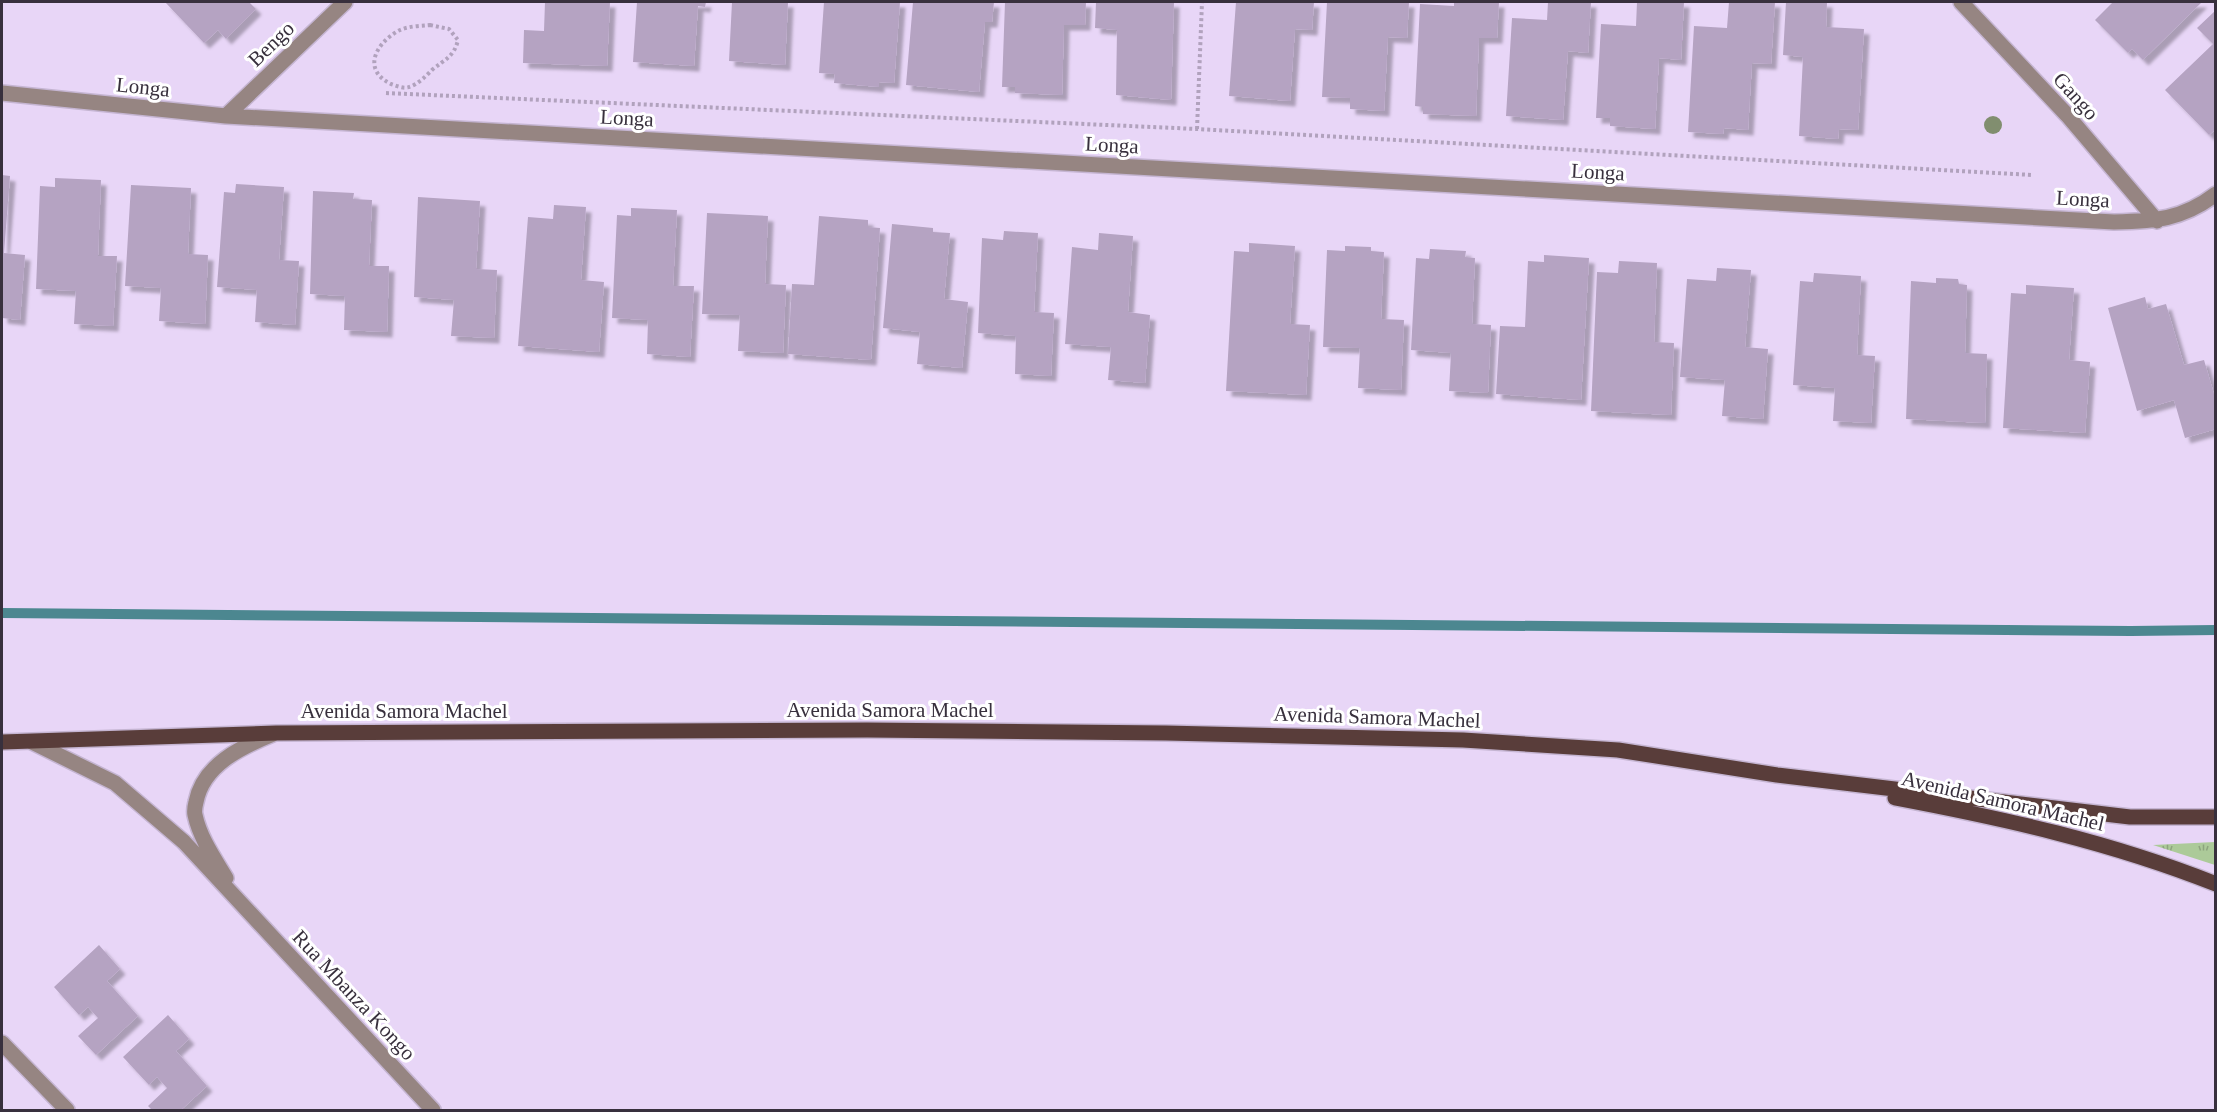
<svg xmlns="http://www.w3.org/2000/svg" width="2217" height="1112" font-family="'Times New Roman',serif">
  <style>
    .grass { fill: url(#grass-tufts) }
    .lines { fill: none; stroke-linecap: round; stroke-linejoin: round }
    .stream { stroke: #4c8790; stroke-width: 10 }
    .building { fill: #b5a3c2; filter: url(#shadow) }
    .minor-casing { stroke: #c5b5d2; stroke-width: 18 }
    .major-casing { stroke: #c5b5d2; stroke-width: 18 }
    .path { stroke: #b1a2bd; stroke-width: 4; stroke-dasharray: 3 3; stroke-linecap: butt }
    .minor { stroke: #968582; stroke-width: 15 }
    .major { stroke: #593d3a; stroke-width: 15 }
    .tree { fill: #818e6f }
    .labels { text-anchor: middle; stroke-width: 6; stroke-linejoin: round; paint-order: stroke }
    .street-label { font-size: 21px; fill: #38303d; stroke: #fff }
  </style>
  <defs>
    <pattern id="grass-tufts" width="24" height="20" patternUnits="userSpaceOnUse" patternTransform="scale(1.5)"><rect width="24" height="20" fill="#acca99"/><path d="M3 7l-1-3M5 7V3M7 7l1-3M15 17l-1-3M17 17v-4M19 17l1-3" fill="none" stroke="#8da47e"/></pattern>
    <filter id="shadow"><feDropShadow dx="5.5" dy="5.5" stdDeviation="1.5" flood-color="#0004"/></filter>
  </defs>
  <rect width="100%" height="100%" fill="#e8d6f7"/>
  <!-- grass -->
  <path class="grass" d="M2215 842V865L2153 845Z"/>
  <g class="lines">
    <!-- stream -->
    <path class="stream" d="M2 613 2131 631 2216 630"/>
  </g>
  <!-- building -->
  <path class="building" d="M165 2H249L256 9 226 39 218 30 204 43Z
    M545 2H610L607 66 523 63 524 30 544 31Z
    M637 2H706L705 7 698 6 694 66 633 62Z
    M732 2H788L785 65 729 61Z
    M824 2H900L894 83 879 82V87L834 83 835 74 819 73Z
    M913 2H994L992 22H985L979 92 906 85Z
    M1005 2H1086L1085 25H1064L1062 95 1015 93V87H1002Z
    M1096 2H1174L1171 100 1116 95 1117 30 1095 28Z
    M1236 2H1314L1312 30 1295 29 1290 101 1229 96Z
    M1327 2H1409L1407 38 1388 37 1384 111 1350 109V98L1322 97Z
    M1454 2H1499L1497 38H1479L1476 116 1423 114V107L1415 106 1420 4 1454 6Z
    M1548 2H1591L1588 53 1568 51 1563 120 1506 116 1512 18 1547 20Z
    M1637 2H1684L1681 60 1659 58 1655 129 1610 126V118H1596L1601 24 1636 26Z
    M1729 2H1775L1771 64 1752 63 1748 130 1724 128 1723 134 1688 132 1694 26 1727 28Z
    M1786 2H1827L1826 27 1864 29 1858 130 1839 129 1838 139 1799 136 1803 57 1783 55Z
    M2113 2H2202L2143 60 2132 49 2128 53 2095 20Z
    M2216 10V129L2209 135 2165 90 2213 44 2197 28Z
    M2 175 10 176 4 253 25 255 20 320 2 318Z
    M55 178 101 180 98 256H117L113 326 74 324 76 291 36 289 40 186 55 187Z
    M236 184 284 187 279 260 299 261 295 325 255 322 257 290 217 287 224 192 235 193Z
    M131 185 191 188 188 254 208 255 205 324 159 321 161 288 125 286Z
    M313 191 354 193 353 199 372 200 369 266H389L387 332 344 330 345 296 310 294Z
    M418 197 480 201 476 269 497 270 494 338 451 336 454 300 414 297Z
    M554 205 586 207 581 280 604 282 599 352 518 346 528 217 553 219Z
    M631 208 677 210 673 286H694L690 357 647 354 648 320 612 318 617 215 631 216Z
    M707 213 768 216 765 284 786 285 783 353 738 351 740 315 702 314Z
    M819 216 868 220V227L880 228 871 360 788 354 792 284 814 285Z
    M892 224 933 228V232L950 233 944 299 968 302 962 368 917 364 920 332 883 328Z
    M1004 231 1038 233 1034 312 1054 313 1051 376 1015 374 1016 336 978 333 982 238 1003 240Z
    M1099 233 1133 236 1128 312 1150 315 1145 383 1108 380 1111 347 1065 344 1072 247 1098 250Z
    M1249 243 1295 246 1290 324 1310 325 1306 395 1226 391 1234 251 1249 252Z
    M1345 246 1371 247V251L1384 252 1381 319 1404 320 1401 390 1358 388 1360 348 1323 347 1327 250 1345 251Z
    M1430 249 1466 251 1465 257 1475 258 1472 324 1491 325 1488 393 1449 391 1451 353 1411 350 1416 258 1429 259Z
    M1544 255 1589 258 1581 400 1496 394 1500 326 1525 327 1528 261 1544 262Z
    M1619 261 1657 263 1654 342 1674 343 1671 415 1591 411 1597 272 1618 273Z
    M1717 268 1751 270 1745 347 1768 349 1763 419 1722 416 1725 380 1680 377 1687 279 1716 281Z
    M1814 273 1861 276 1857 355 1875 356 1871 423 1833 421 1835 388 1793 385 1800 281 1813 282Z
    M1936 278 1958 279 1959 284 1967 285 1965 353 1987 354 1985 423 1906 419 1911 281 1936 283Z
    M2026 285 2074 288 2069 360 2090 362 2085 433 2003 428 2011 293 2026 294Z
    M2145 297 2148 309 2166 304 2184 365 2204 360 2216 401V429L2185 438 2174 400 2137 411 2108 308Z
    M99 945 120 969 107 981 138 1016 96 1055 78 1036 98 1018 88 1007 79 1015 54 987Z
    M168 1015 189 1039 176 1051 207 1086 181 1110H152L148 1106 167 1088 157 1077 149 1085 123 1057Z"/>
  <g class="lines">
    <!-- minor casing -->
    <g class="minor-casing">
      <path id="minor" d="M1961 2 2067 115 2157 221
        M2 93 226 116 2114 222C2155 221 2182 220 2216 194
        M226 116 345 2
        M32 742 115 783 184 842 433 1110
        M226 878C214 858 200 838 195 815 194 811 195 806 196 802 203 765 241 747 273 734
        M2 1043 67 1110"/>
    </g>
    <!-- major casing -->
    <g class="major-casing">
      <path id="major" d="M2 742 276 733 867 730 1166 733 1463 740 1618 750 1777 775 2130 817H2216
        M1895 798C2006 819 2110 842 2216 884"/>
    </g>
    <!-- path -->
    <path class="path" d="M430 25 449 29 458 40C454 57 445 59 432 70 426 76 417 85 409 87 404 89 397 86 391 84 362 70 375 44 398 31 407 26 420 26 430 25Z
      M386 93 1197 129 2032 175
      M1197 129 1202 2"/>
    <!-- minor -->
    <use href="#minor" class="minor"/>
    <!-- major -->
    <use href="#major" class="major"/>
  </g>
  <!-- trees -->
  <circle class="tree" cx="1993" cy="125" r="9"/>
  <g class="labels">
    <!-- street labels -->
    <g class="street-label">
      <text transform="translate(271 44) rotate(-44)" y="7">Bengo</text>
      <text transform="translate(143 87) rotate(6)" y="7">Longa</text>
      <text transform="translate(2076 96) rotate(48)" y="7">Gango</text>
      <text transform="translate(627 118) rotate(3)" y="7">Longa</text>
      <text transform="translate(1112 145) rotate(3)" y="7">Longa</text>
      <text transform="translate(1598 172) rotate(3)" y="7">Longa</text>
      <text transform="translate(2083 199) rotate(3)" y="7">Longa</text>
      <text x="890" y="717">Avenida Samora Machel</text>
      <text x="404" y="718">Avenida Samora Machel</text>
      <text transform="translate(1377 717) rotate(2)" y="7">Avenida Samora Machel</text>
      <text transform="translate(2003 801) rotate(13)" y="7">Avenida Samora Machel</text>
      <text transform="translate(354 995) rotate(47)" y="7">Rua Mbanza Kongo</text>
    </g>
  </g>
  <!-- border -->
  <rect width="2217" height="1112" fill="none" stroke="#38303d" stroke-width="6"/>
</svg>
